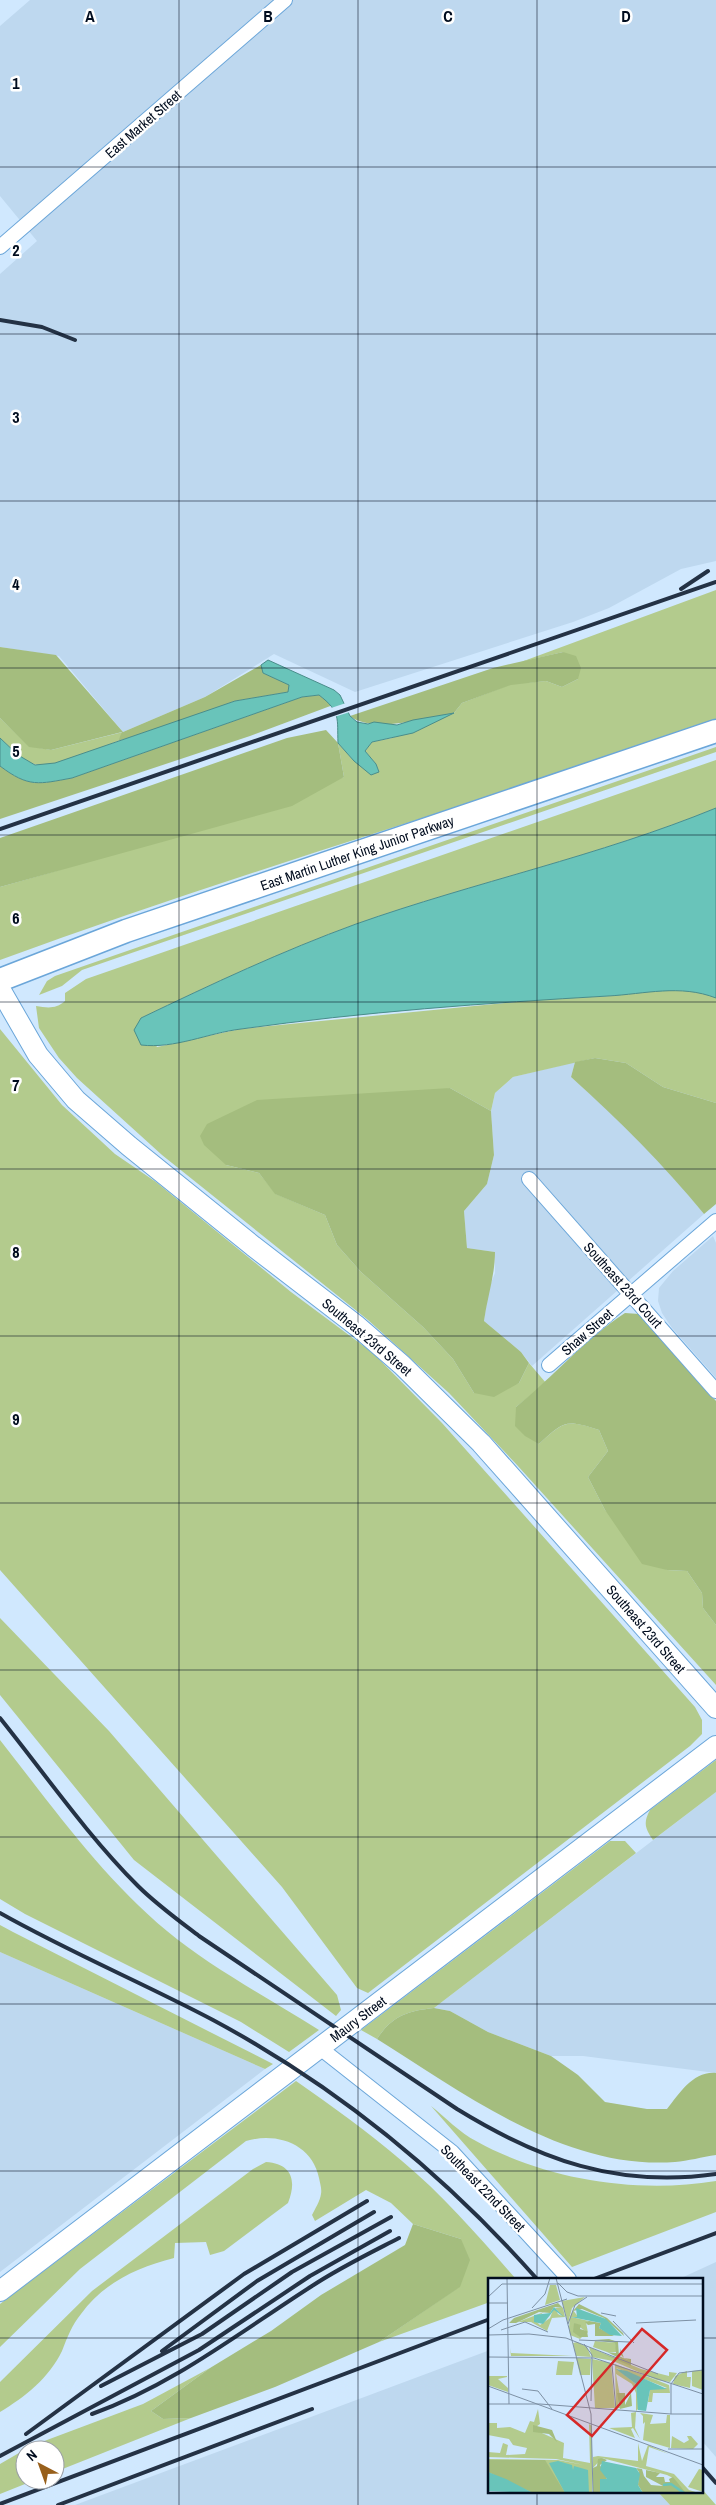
<svg xmlns="http://www.w3.org/2000/svg" width="716" height="2505" font-family="'Archivo Narrow',sans-serif">
  <style>
    .built { fill: #bed8ef }
    .green { fill: #b3cb8d }
    .forest { fill: #a4bd7e }
    .water { fill: #69c4ba; stroke: #4a8d8b }
    .pier { fill: #d0e8fe }
    .lines { fill: none; stroke-linecap: round; stroke-linejoin: round }
    .street-casing { stroke: #6ba6d9; stroke-width: 16 }
    .secondary-casing { stroke: #6ba6d9; stroke-width: 22 }
    .primary-casing { stroke: #6ba6d9; stroke-width: 25 }
    .street { stroke: #fff; stroke-width: 14 }
    .secondary { stroke: #fff; stroke-width: 20 }
    .primary { stroke: #fff; stroke-width: 22 }
    .rail { stroke: #243245; stroke-width: 4 }
    .grid { fill: none; stroke: #000c1e; stroke-width: 1; stroke-opacity: 0.55 }
    .labels { text-anchor: middle; stroke-width: 5; stroke-linejoin: round; paint-order: stroke }
    .street-label { font-size: 14px; fill: #000c1e; stroke: #fff }
    .inset-river { fill: none; stroke: #69c4ba; stroke-width: 2.5 }
    .inset-road { fill: none; stroke: #7d90a4; stroke-width: 1 }
    .view { fill: #d62828; fill-opacity: 0.15; stroke: #d62828; stroke-width: 2.5 }
    .inset-edge { fill: none; stroke: #000c1e; stroke-width: 2.5 }
    .grid-label { font-size: 16px; text-anchor: middle; font-weight: bold; fill: #000c1e; stroke: #fff; stroke-width: 5; stroke-linejoin: round; paint-order: stroke }
  </style>
  <rect width="100%" height="100%" fill="#d0e8fe"/>
  <!-- built -->
  <path class="built" d="M30 0H716V561L681 569 609 608 573 622 355 692 274 654 205 697 123 732 59 656 0 647V274L37 241 0 196V26Z
    M575 1062 571 1077 619 1120 665 1166 704 1214 532 1366 521 1352 484 1321 489 1288 495 1273V1252L467 1248 464 1211 487 1184 494 1155 491 1111 495 1093 513 1077Z
    M713 1236 716 1243V1378L672 1328 662 1313 658 1301 659 1288 673 1271Z
    M716 1792V2073L583 2056H551L488 2032 450 2011 434 2008Z
    M0 1952 265 2069 0 2272Z
    M716 2262V2457L702 2441V2279H679Z
    M490 2350V2491H657L670 2505H75Z"/>
  <!-- green -->
  <path class="green" d="M716 590V721C478 804 236 873 0 960V887L56 871 344 777 338 743 354 761 379 772 376 764 365 751 372 742 392 738 454 713 462 703 511 684 546 681 562 687 578 679 563 652 521 662Z
    M0 718 29 746 51 750 123 732 118 741C100 748 52 771 34 764 21 760 10 747 0 738Z
    M716 747V752L82 970 62 986 39 995 47 981 55 976Z
    M716 760V808C599 856 475 882 356 924 282 951 212 984 141 1018L157 1047 240 1029 545 999 610 996 663 989 701 992 716 998V1103L663 1087 626 1063 595 1058 513 1077 495 1093 491 1111 450 1088 226 1165 259 1173 276 1194 325 1215 337 1245 361 1272 423 1327 453 1359 474 1393 519 1383 529 1363 546 1383 516 1407 539 1444C564 1421 566 1419 599 1430L608 1451 588 1477 605 1510 667 1570 687 1571 702 1593 703 1608 716 1625V1685L517 1465 449 1393 368 1320 162 1155 77 1078 59 1058 39 1028 36 1006C48 1008 56 1009 65 1001V993L86 979Z
    M0 1029 62 1105 115 1154 156 1182 291 1292 373 1353 442 1423 695 1707 702 1720V1734L690 1746 368 1993 357 1988 282 1887 0 1570Z
    M0 1618 109 1731 337 1995 341 2010 336 2016 134 1860 0 1695Z
    M0 1740C52 1806 102 1877 167 1931 210 1967 270 1999 319 2030L289 2052 241 2022 25 1914 0 1899Z
    M716 1760V1792L653 1840C645 1828 643 1823 650 1810Z
    M610 1841H625L636 1853 434 2008C407 2011 392 2016 377 2039L361 2030Z
    M0 1925 13 1932 273 2064 265 2069 0 1952Z
    M296 2081C332 2106 368 2132 402 2161 444 2196 480 2238 516 2279H490V2302L379 2342 459 2287 461 2239 413 2224 391 2203 366 2190 315 2221 312 2215C315 2209 320 2201 321 2194 322 2189 320 2183 319 2178 312 2144 277 2132 246 2141L80 2269 0 2347V2304Z
    M431 2106C445 2117 460 2133 476 2141 546 2180 637 2194 716 2181V2212L572 2267Z
    M266 2162C292 2164 297 2180 288 2203L224 2251 210 2255 206 2242 175 2243 174 2258C138 2267 103 2283 81 2314 72 2325 67 2338 62 2351 49 2378 25 2397 0 2412V2382L92 2291 253 2169Z
    M210 2368 151 2411 163 2419 191 2418 55 2472V2450H25V2480H35L0 2494V2464L31 2446 143 2404Z
    M702 2489 716 2505H670L657 2491H702Z"/>
  <!-- forest -->
  <path class="forest" d="M0 647 56 655 123 732 205 697 261 665 263 673 290 685 288 692 235 701 185 720 118 741 122 732 51 750 29 747 0 718Z
    M563 652 576 656 581 668 578 679 562 687 546 681 511 685 462 703 454 713C426 718 373 734 350 716L493 668Z
    M319 695 333 705 250 736 0 819V766C29 788 39 784 72 778L302 697Z
    M326 730 338 743 344 777 292 806 0 887V838L287 738Z
    M595 1058 626 1063 663 1087 716 1103V1204L704 1214C663 1164 620 1121 571 1077L575 1062Z
    M450 1088 491 1111 494 1155 487 1184 464 1211 467 1248 495 1252C495 1276 487 1298 484 1321L521 1352 529 1363 519 1383 494 1397 474 1393 453 1359 423 1327 361 1272 337 1245 325 1215 275 1194 259 1173 226 1165 204 1145 200 1136 207 1124 257 1100Z
    M625 1313 639 1314 716 1401V1625L703 1608 702 1593 687 1571 667 1570 642 1564 605 1510 588 1477 608 1451 599 1430C565 1419 564 1421 539 1444L525 1436 515 1426 516 1407C553 1377 585 1339 625 1313Z
    M434 2008 450 2011 488 2032 551 2056 578 2075 605 2102 647 2109H667C680 2093 693 2071 716 2073V2155C702 2157 688 2161 675 2162 565 2170 465 2094 377 2039 392 2016 407 2011 434 2008Z
    M413 2224 461 2239 470 2260 460 2287 379 2342 275 2387 191 2418 163 2419 151 2411 210 2368 271 2331 321 2295 405 2245Z"/>
  <!-- water -->
  <path class="water" d="M268 660 334 690 340 695 350 716 357 722 368 724 374 722 397 725 413 720 454 713 413 733 372 742 365 751 376 764 379 772 371 775 354 761 338 743C337 718 341 712 319 695L302 697 72 778C39 784 29 788 0 766V738L18 755 35 765 55 763 235 701 288 692 289 685 263 673 261 665Z
    M716 808V998C680 984 645 994 608 996 486 1003 363 1012 241 1029 208 1033 175 1049 141 1045L134 1030 141 1018C212 984 282 951 356 924 475 882 599 856 716 808Z"/>
  <!-- pier -->
  <path class="pier" d="M346 703 350 712 334 717 331 708Z"/>
  <g class="lines">
    <!-- street casing -->
    <g class="street-casing">
      <path id="street" d="M0 247 285 0
        M529 1179 716 1391
        M549 1365 716 1221
        M320 2048 452 2152 569 2279"/>
    </g>
    <!-- secondary casing -->
    <g class="secondary-casing">
      <path id="secondary" d="M0 989 38 1055 76 1100 129 1146 253 1246 357 1326 402 1365 481 1443 716 1708
        M0 2291 716 1746"/>
    </g>
    <!-- primary casing -->
    <g class="primary-casing">
      <path id="primary" d="M0 980 126 931 716 731"/>
    </g>
    <!-- street -->
    <use href="#street" class="street"/>
    <!-- secondary -->
    <use href="#secondary" class="secondary"/>
    <!-- primary -->
    <use href="#primary" class="primary"/>
    <!-- rail -->
    <path class="rail" d="M0 320 42 327 75 340
      M681 589 708 571
      M0 829 716 582
      M0 1718C45 1774 87 1835 138 1886 156 1904 178 1920 199 1936L457 2109C540 2160 617 2188 716 2174
      M0 1913C69 1952 143 1983 213 2020 336 2086 445 2175 537 2279
      M594 2279 716 2233
      M162 2351 257 2281 374 2212
      M101 2386 202 2334 292 2272 391 2217
      M92 2414C173 2385 240 2332 312 2286 339 2268 370 2253 399 2238
      M26 2434 244 2274 367 2201
      M0 2456 199 2350 310 2276 390 2231
      M702 2467 716 2483
      M0 2504 490 2319
      M58 2505 312 2409"/>
  </g>
  <!-- grid -->
  <path class="grid" d="M179 0V2505M358 0V2505M537 0V2279M0 167H716M0 334H716M0 501H716M0 668H716M0 835H716M0 1002H716M0 1169H716M0 1336H716M0 1503H716M0 1670H716M0 1837H716M0 2004H716M0 2171H716M0 2338H490M702 2338H716M537 2491V2505"/>
  <g class="labels">
    <!-- street labels -->
    <g class="street-label">
      <text transform="translate(143 124) rotate(-41)" y="5">East Market Street</text>
      <text transform="translate(357 853) rotate(-19)" y="5">East Martin Luther King Junior Parkway</text>
      <text transform="translate(623 1285) rotate(48)" y="5">Southeast 23rd Court</text>
      <text transform="translate(587 1332) rotate(-41)" y="5">Shaw Street</text>
      <text transform="translate(367 1337) rotate(40)" y="5">Southeast 23rd Street</text>
      <text transform="translate(646 1629) rotate(49)" y="5">Southeast 23rd Street</text>
      <text transform="translate(358 2019) rotate(-37)" y="5">Maury Street</text>
      <text transform="translate(483 2188) rotate(46)" y="5">Southeast 22nd Street</text>
    </g>
  </g>
  <!-- overview -->
  <g transform="translate(488 2278)">
    <rect width="215" height="215" fill="#d0e8fe"/>
    <path d="M62 7H68L72 22 57 27ZM97 19 84 30 80 45 74 23ZM67 30H75L77 39 64 40 59 53 43 44H30L56 34 46 41 52 47 62 40 65 32H68L70 36 74 38ZM85 32 90 39H83L101 43 98 44 100 55 86 45 94 59 92 61 82 57 81 50 82 39ZM107 63 127 65 129 74H119L105 69ZM89 64 99 69 103 79 88 78 85 65ZM101 69 153 91 181 98V94L189 95 182 104 169 102 125 83 104 79ZM22 70 23 75 85 78H23ZM88 80 103 81 102 97H92ZM104 81 123 85 127 130H107ZM70 83 86 84 84 97H68ZM127 86 181 107 182 115H165L164 124H160L162 111 179 110 128 90 148 106 151 130 148 133V115L144 106 128 96 132 118 130 128 137 130H128ZM215 92V112L204 108V93ZM199 93V99H203L202 110 185 106 187 98ZM0 98H19V105V99L10 101 20 110V114L0 107ZM50 131 52 146 45 151 76 165 75 180 102 185 101 146 104 148V215H45L0 194V181L70 182 96 187 68 181 0 179V174L12 175 15 165 20 167 18 177 37 176 39 170 25 167 21 161 0 157V136L1 145H9V150L22 149 37 155 42 143 46 144ZM148 134 147 150 152 161 145 150 143 151 147 160 121 150 144 149 143 135ZM152 135 165 137 162 146 178 145 179 137H182V170L155 162 157 144 155 146V138ZM184 158 196 165 201 162 199 158H203L210 166 205 171 183 170ZM150 165 154 183 160 167 181 176 161 169 158 188 186 196 201 212 211 215H197L185 200 179 197 114 180 105 190V179L110 178 150 183ZM211 191 215 192V214L200 209Z" fill="#b3cb8d"/>
    <path d="M70 25 75 30 66 29 62 35 51 34 28 45H21L26 40ZM91 26 119 40 135 55 136 58 116 40 94 31 85 33ZM101 43 113 45 111 50 126 58H107V46L100 47 97 44ZM86 45 93 47 92 51 99 53 100 59H92L85 54ZM121 61 130 64 131 78 142 83 136 80 133 77 132 70 136 80 143 81V88L115 76 135 82 119 74 128 75 127 65 106 62ZM129 115H137V127L143 115 144 128 132 131ZM45 147 64 152 69 164 61 156 45 154ZM114 180 119 182 112 187 119 201 112 202V215H105V190L109 188 110 181ZM0 182H57L77 215H45L0 194ZM148 190 154 191 156 198 163 207 175 208 158 199V192L172 195 168 199H176L177 204H182L181 201 185 199 197 214 155 215 150 207 151 194Z" fill="#a4bd7e"/>
    <path d="M66 29 76 39 66 32 55 46 46 44V37L62 35ZM88 30 118 41 134 58 122 57 111 50 113 45 83 39H89ZM128 91 139 93 179 111 162 112 158 133 150 132 148 106ZM70 183 84 187 85 192 86 188 100 192 101 215H77L61 185ZM114 183 148 190 152 196 150 207 155 215H112V201H119L112 192ZM0 194 18 201 45 215 0 213Z" fill="#69c4ba"/>
    <path class="inset-river" d="M175 207 183 206 196 215"/>
    <path class="inset-road" d="M19 0 21 126M68 0 103 136 105 215M70 5 79 14 90 18H215M0 19 14 6H215M0 25H20M44 30 57 16 62 0M113 35 128 38M125 43 146 65M148 45 208 42M80 46 87 27 99 19M0 51 15 42 79 21M13 52 37 44 60 54M0 57 41 56 78 60 170 96M91 62 141 64M96 66 104 77 103 123M0 79 106 80 215 116M124 87 128 132M183 106 191 95 215 92M0 108 215 187M34 111 50 113 64 131M0 126H52L183 136V106M183 136H215M180 171H215"/>
    <path class="view" d="M154 51 179 72 104 158 79 137Z"/>
    <rect width="215" height="215" class="inset-edge"/>
  </g>
  <g class="grid-label">
    <text x="90" y="22">A</text>
    <text x="268" y="22">B</text>
    <text x="448" y="22">C</text>
    <text x="626" y="22">D</text>
    <text x="16" y="89">1</text>
    <text x="16" y="256">2</text>
    <text x="16" y="423">3</text>
    <text x="16" y="590">4</text>
    <text x="16" y="757">5</text>
    <text x="16" y="924">6</text>
    <text x="16" y="1091">7</text>
    <text x="16" y="1258">8</text>
    <text x="16" y="1425">9</text>
  </g>
  <!-- north arrow -->
  <g transform="translate(40 2465) rotate(319)"><circle r="24" fill="#ffffff" stroke="#999ea5"/>
  <path d="M0-4L9 19L0 12L-9 19Z" fill="#98601c"/>
  <text y="-8" font-size="14" font-weight="bold" text-anchor="middle" fill="#000c1e">N</text>
  </g>
</svg>
